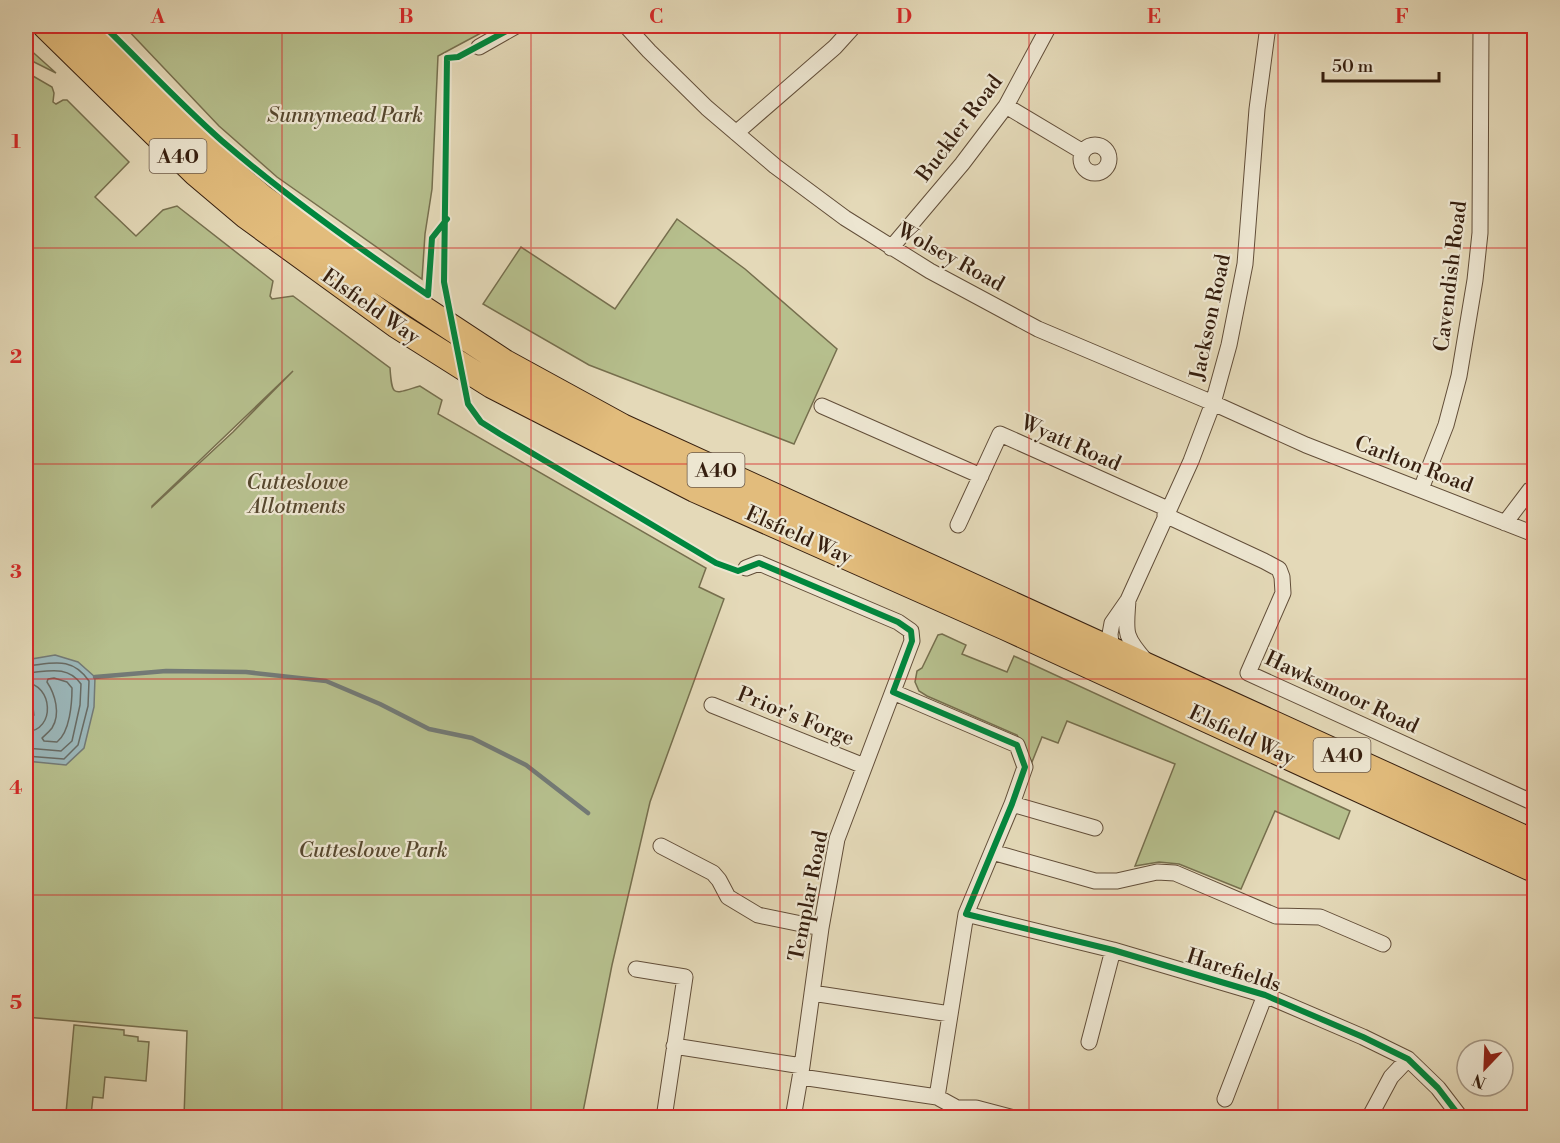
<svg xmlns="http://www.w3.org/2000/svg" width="1560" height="1143" font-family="'Libre Bodoni',serif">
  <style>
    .green { fill: #b6bf8d; stroke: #766f4e; stroke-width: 1.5; fill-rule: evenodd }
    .water { fill: #9bb7ba; stroke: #737a76; stroke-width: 1.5 }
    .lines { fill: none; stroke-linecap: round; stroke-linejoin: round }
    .shore { stroke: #686b64; stroke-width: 1.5 }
    .stream { stroke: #737a76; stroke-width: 4.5 }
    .minor-casing { stroke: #624e39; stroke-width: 17 }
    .trunk-casing { stroke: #361f0f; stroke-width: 28 }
    .minor { stroke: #ede6d1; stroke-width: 15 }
    .trunk { stroke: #e2bc7c; stroke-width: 26 }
    .cycleway-casing { stroke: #ede6d1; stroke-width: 10 }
    .cycleway { stroke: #00873e; stroke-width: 6 }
    .grid { fill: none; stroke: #d62828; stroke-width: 1.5; stroke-opacity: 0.55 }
    .labels { text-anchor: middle; stroke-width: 4.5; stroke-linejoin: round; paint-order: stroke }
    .shield { fill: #ede6d1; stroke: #6d5b49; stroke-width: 1.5 }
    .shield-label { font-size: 20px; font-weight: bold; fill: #361f0f }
    .park-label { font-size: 21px; font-style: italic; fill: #56472e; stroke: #ede6d1 }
    .street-label { font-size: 21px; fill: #361f0f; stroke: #ede6d1 }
    .neatline { fill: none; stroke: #d62828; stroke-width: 2 }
    .grid-label { font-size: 20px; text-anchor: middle; font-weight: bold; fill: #d62828 }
  </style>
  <rect width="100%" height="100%" fill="#e4d9b8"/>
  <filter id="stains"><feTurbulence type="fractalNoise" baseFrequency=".00333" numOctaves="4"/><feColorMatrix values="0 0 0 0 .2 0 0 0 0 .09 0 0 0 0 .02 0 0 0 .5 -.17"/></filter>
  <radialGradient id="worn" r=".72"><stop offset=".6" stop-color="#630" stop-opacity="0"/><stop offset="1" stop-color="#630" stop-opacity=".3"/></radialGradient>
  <!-- green -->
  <path class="green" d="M124 26H494L438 56 432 189 425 234 422 279 277 177 219 126Z
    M26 46 56 73 26 58Z
    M26 72 52 87 54 93 53 102 56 104 63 100H67L129 162 95 197 136 236 163 210 177 206 273 281 270 296 272 299 293 296 390 368C392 398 393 394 420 386L442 400 438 414 706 568 699 587 724 599 650 802 612 965 582 1117H184L187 1031 26 1017ZM293 371 233 432 152 507V506Z
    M677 219 745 269 837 349 794 444 589 365 483 304 521 247 615 309Z
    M942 634 966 645 962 654 1007 672 1014 656 1350 811 1339 839 1275 811 1241 889 1179 864 1159 862 1135 866 1175 764 1067 721 1058 743 1042 737 1032 762 1017 735 927 696 919 691 915 682 917 671 922 668 938 635Z
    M74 1025 124 1030V1035L138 1037V1041L149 1042 146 1081 105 1077 103 1098 93 1097 91 1115 66 1113Z"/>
  <!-- water -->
  <path class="water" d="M55 655 78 662 95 677 94 707 84 748 66 765 26 761V719L34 715 32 700 26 694V660Z"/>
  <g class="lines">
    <!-- shore -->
    <path class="shore" d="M26 666C51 664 71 655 89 681L88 706 78 745 64 759 26 756
      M26 673C46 672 67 664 81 684L80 705 72 741 61 751 26 748
      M54 678 67 682 72 688C72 703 70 732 57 742L44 741 42 738C45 735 49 732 52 728 61 714 55 694 47 682L48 679Z
      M26 683C52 684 57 730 26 732"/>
    <!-- stream -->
    <path class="stream" d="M95 677 166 671 246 672 326 681 380 704 429 729 472 738 526 765 588 813"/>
    <!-- minor casing -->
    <g class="minor-casing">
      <path id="minor" d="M626 26 649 51 707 108 775 166 845 218 930 271 1038 329 1213 403 1306 445 1534 534
        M479 47 516 26
        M1006 106 1083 152
        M736 133 835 47 854 26
        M1081 159a14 14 0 1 1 28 0a14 14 0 1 1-28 0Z
        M891 248 962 164 1006 106 1049 26
        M822 406 981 476
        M1421 489 1446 425 1459 376 1475 280 1480 233 1481 26
        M1165 515 1264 561 1279 569 1282 577 1283 593 1248 673 1534 803
        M1505 523 1530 490 1534 491
        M958 525 1000 434 1168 509
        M746 568 759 563 898 622 911 631 912 641 837 839 821 928 802 1066 793 1118
        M1128 600C1126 632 1123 635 1145 660
        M1112 654 1110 634 1112 623 1128 600 1191 461 1213 403 1229 345 1245 264 1257 109 1268 26
        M712 705 864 766
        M1012 804 1095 828
        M661 846 713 873 719 880 728 897 758 915 821 928
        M992 852 1095 881H1117L1157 872 1175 873 1276 916 1320 917 1383 944
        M966 914 1113 950 1265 995 1363 1037 1408 1059 1438 1088 1461 1118
        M636 969 685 977 664 1118
        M812 993 950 1014
        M1089 1042 1113 950
        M674 1046 802 1066
        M801 1077 937 1097 966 914 1012 804 1025 767 1017 745 893 692
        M937 1097 957 1108H976L1014 1118
        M1225 1099 1265 995
        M1369 1118 1391 1077 1408 1059"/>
    </g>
    <!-- trunk casing -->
    <g class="trunk-casing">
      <path id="trunk" d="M46 26 195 172 247 216 397 325 492 385 695 489 1006 627 1534 869
        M81 26 209 153 261 197 341 255 505 363 622 427 1534 843"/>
    </g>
    <!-- minor -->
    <use href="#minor" class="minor"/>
    <!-- trunk -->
    <use href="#trunk" class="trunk"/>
    <!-- cycleway casing -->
    <g class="cycleway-casing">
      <path id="cycleway" d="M104 26C143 64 181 105 222 141 287 197 357 247 428 295
        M516 26 458 57 447 58 444 282 468 404 481 422 500 434 716 563 738 571 759 563 898 622 911 631 912 641 893 692 1017 745 1025 767 1012 804 966 914 1113 950 1265 995 1363 1037 1408 1059 1438 1088 1461 1118
        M428 295 432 238 447 219"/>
    </g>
    <!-- cycleway -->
    <use href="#cycleway" class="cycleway"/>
  </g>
  <!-- grid -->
  <path class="grid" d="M282 26V1118M531 26V1118M780 26V1118M1029 26V1118M1278 26V1118M26 248H1534M26 464H1534M26 679H1534M26 895H1534"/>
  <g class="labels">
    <!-- shield labels -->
    <g class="shield">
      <rect x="149.5" y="139" width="57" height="34" rx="4.5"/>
      <rect x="687.5" y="453" width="57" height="34" rx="4.5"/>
      <rect x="1313.5" y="738" width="57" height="34" rx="4.5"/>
    </g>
    <g class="shield-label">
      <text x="178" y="163">A40</text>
      <text x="716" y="477">A40</text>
      <text x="1342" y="762">A40</text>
    </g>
    <!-- park labels -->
    <g class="park-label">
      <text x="345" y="122">Sunnymead Park</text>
      <text x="297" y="489">Cutteslowe<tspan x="297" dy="24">Allotments</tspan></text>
      <text x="373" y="857">Cutteslowe Park</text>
    </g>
    <!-- street labels -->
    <g class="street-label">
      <text transform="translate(959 128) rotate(-53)" y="7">Buckler Road</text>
      <text transform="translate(951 257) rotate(29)" y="7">Wolsey Road</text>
      <text transform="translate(1450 276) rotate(-83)" y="7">Cavendish Road</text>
      <text transform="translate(371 306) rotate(35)" y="7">Elsfield Way</text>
      <text transform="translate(1210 317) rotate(-78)" y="7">Jackson Road</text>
      <text transform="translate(1071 443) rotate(24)" y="7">Wyatt Road</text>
      <text transform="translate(1414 464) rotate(21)" y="7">Carlton Road</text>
      <text transform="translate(799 535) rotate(24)" y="7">Elsfield Way</text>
      <text transform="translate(1342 692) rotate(25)" y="7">Hawksmoor Road</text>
      <text transform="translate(796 716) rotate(22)" y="7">Prior's Forge</text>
      <text transform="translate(1242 735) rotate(25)" y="7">Elsfield Way</text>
      <text transform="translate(808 896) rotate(-79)" y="7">Templar Road</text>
      <text transform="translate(1234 970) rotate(18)" y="7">Harefields</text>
    </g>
  </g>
  <!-- margin -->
  <rect width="1560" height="1143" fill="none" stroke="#e4d9b8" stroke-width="66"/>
  <!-- north arrow -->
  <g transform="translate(1485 1068) rotate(203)"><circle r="28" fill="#ede6d1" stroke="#a49683" stroke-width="1.5"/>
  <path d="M0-4.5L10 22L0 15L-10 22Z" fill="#8f2418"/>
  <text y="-9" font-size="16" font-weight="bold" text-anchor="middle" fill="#361f0f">N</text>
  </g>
  <!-- scale -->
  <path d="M1323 72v9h116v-9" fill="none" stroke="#361f0f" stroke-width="3"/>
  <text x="1332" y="72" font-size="18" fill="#361f0f" stroke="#ede6d1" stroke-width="4.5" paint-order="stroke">50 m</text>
  <rect x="33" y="33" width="1494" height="1077" class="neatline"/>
  <g class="grid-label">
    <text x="158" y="23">A</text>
    <text x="406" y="23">B</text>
    <text x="656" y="23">C</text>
    <text x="904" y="23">D</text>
    <text x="1154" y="23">E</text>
    <text x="1402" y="23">F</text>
    <text x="16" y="148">1</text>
    <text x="16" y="363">2</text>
    <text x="16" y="578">3</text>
    <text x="16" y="794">4</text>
    <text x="16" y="1009">5</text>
  </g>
  <rect width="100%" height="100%" filter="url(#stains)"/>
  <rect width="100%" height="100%" fill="url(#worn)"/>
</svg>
